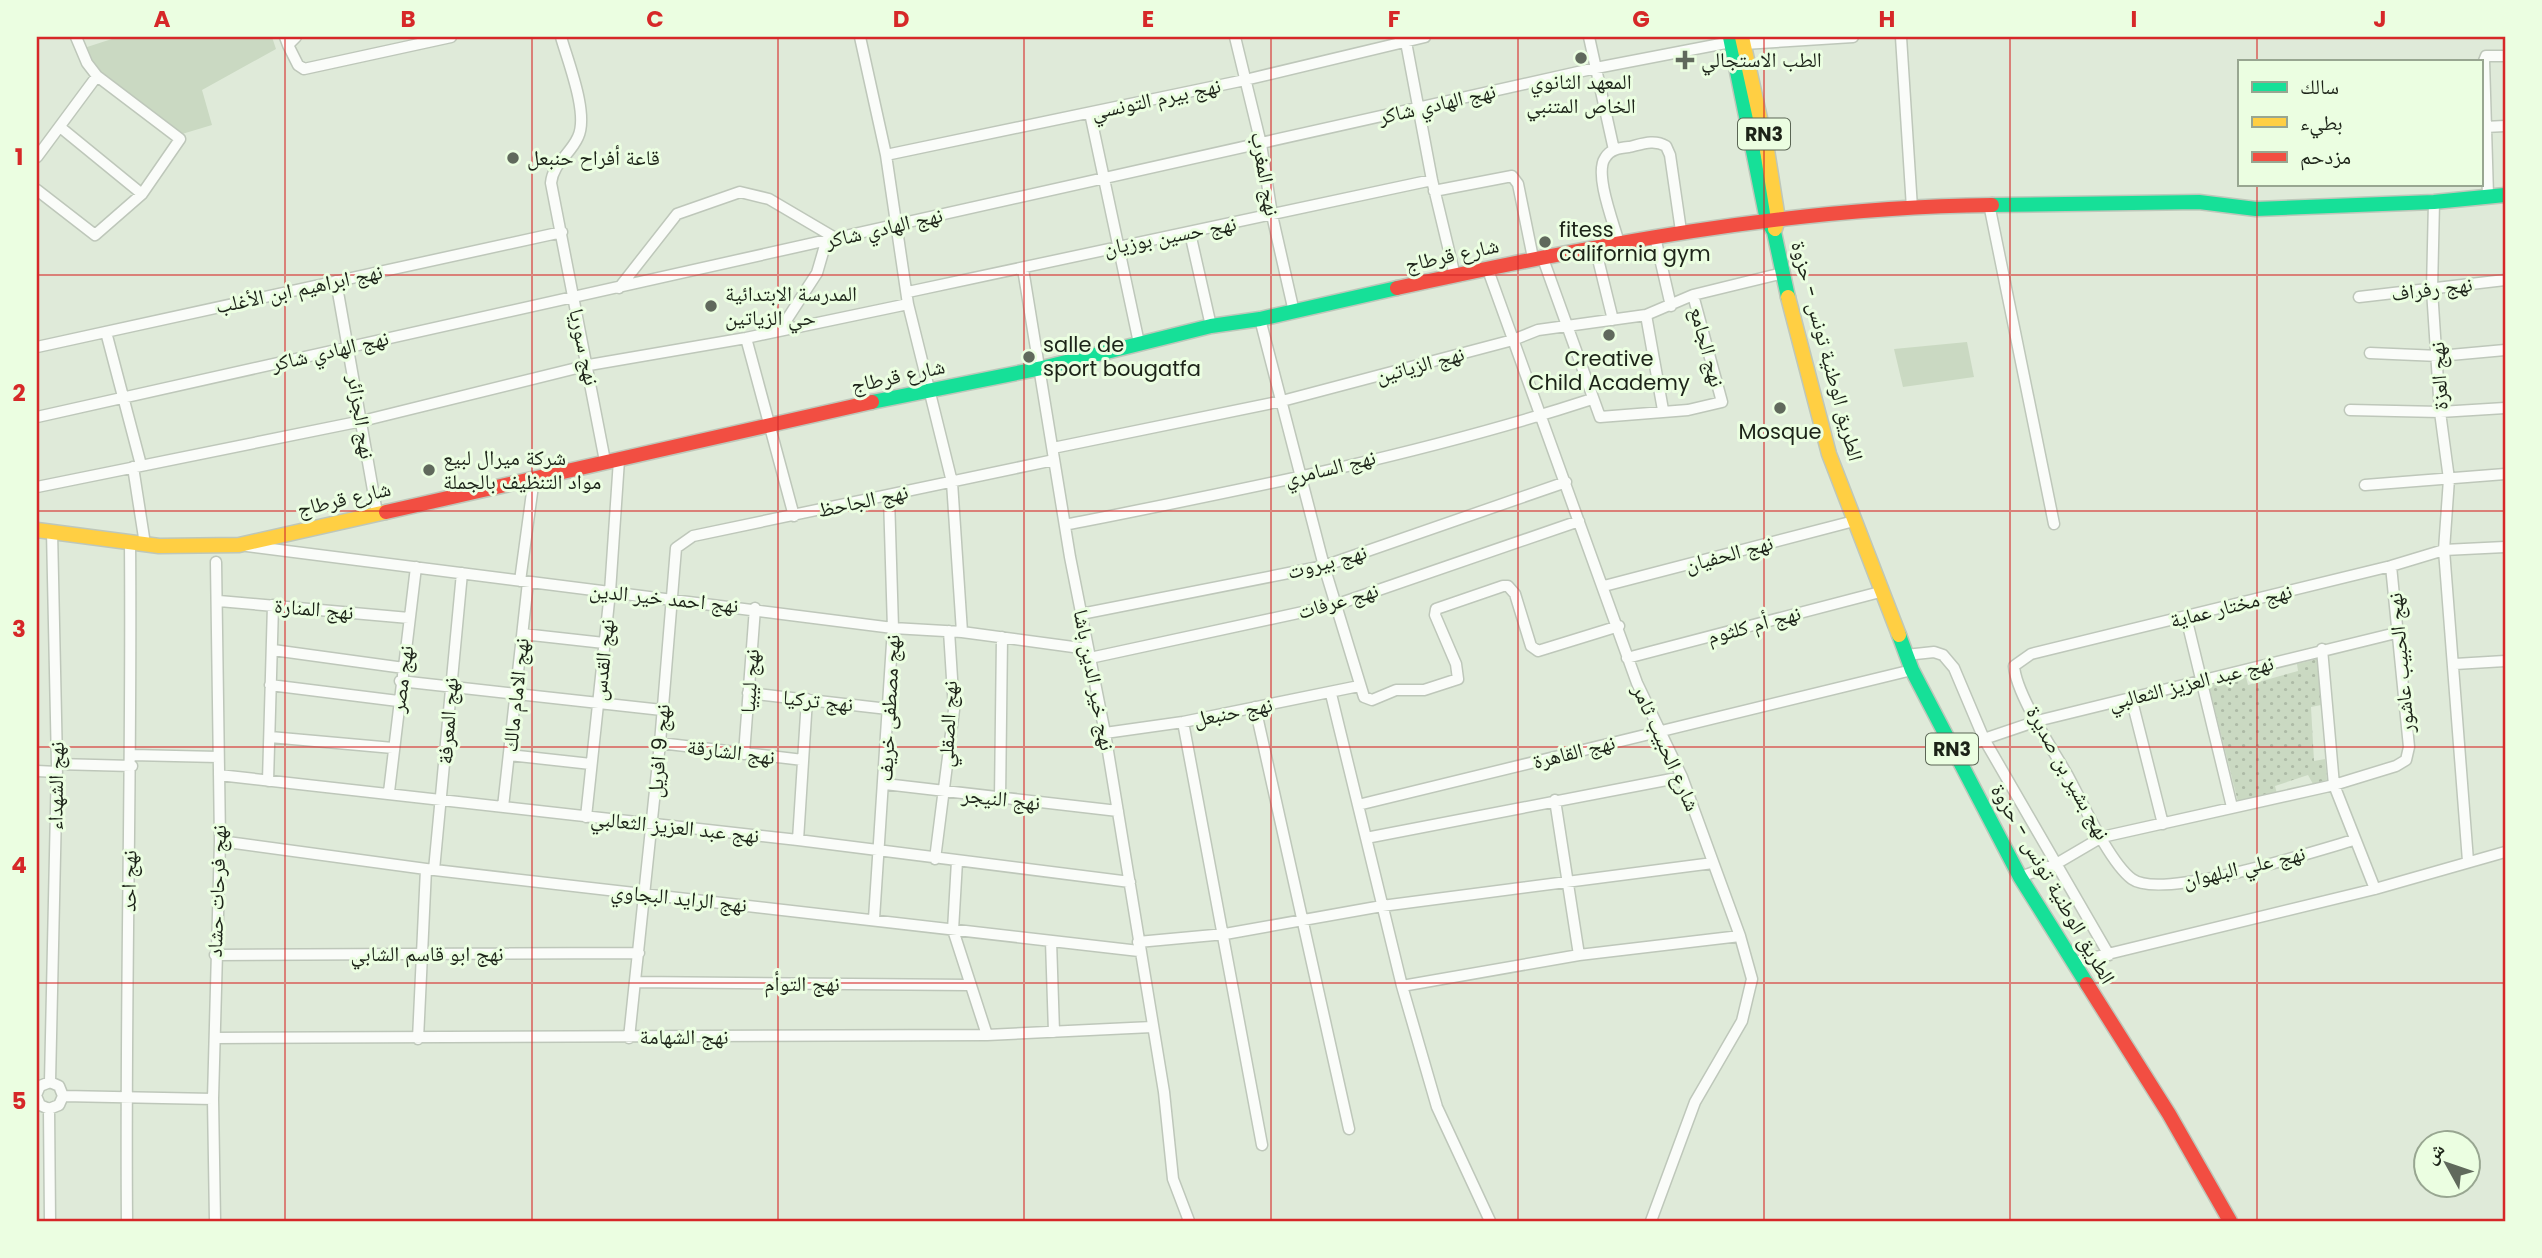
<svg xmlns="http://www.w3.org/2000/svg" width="2542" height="1258" font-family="Poppins,'Noto Naskh Arabic',sans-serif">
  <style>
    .park { fill: url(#park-dots) }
    .garden { fill: #cad9c2 }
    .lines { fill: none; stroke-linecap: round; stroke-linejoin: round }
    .street-casing { stroke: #bec7ba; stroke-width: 13 }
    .fast-casing { stroke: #bec7ba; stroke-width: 17 }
    .slow-casing { stroke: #bec7ba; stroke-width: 17 }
    .jam-casing { stroke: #bec7ba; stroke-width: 17 }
    .street { stroke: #fafcf9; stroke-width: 10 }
    .fast { stroke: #16e098; stroke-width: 14 }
    .slow { stroke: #ffcf43; stroke-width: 14 }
    .jam { stroke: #f24e42; stroke-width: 14 }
    .grid { fill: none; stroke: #d62828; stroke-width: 2; stroke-opacity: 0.55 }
    .poi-dot { fill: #60695c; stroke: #ebfee1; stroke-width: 2.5 }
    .labels { text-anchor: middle; stroke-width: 6; stroke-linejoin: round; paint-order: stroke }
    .shield { fill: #ebfee1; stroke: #5a6554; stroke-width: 2 }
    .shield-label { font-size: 19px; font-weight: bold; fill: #1c2318 }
    .poi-label { font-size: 21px; fill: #1c2318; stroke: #ebfee1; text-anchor: start }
    .street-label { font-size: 21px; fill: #1c2318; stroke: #ebfee1 }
    .neatline { fill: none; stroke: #d62828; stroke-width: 2.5 }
    .grid-label { font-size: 23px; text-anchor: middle; font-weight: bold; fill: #d62828 }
  </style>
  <defs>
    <pattern id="park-dots" width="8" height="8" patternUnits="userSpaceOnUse" patternTransform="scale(1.75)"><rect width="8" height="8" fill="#cad9c2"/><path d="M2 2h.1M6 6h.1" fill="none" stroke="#adbaa6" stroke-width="1.8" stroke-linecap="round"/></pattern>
  </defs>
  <rect width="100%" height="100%" fill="#dfead9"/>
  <!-- park -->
  <path class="park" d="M2318 659 2321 705 2311 707 2314 761 2325 759 2327 780 2313 784 2308 775 2275 786 2277 794 2238 802 2209 686 2246 677 2248 685 2298 671 2297 664Z"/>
  <!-- garden -->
  <path class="garden" d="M118 37H272L276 49 202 90 212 125 182 134 101 73 84 48Z
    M1967 342 1974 377 1903 387 1894 349Z"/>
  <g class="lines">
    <!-- street casing -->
    <g class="street-casing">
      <path id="street" d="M285 37 288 45 296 37
        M561 37C568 62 589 114 578 137 570 155 553 163 551 183L605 461
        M860 37 886 155 908 304 952 482 962 632
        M1235 37 1261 144 1272 215 1294 312
        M1589 37 1614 150
        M1901 37 1912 208
        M1406 42 1432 180 1455 276
        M1744 44 1853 37
        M288 45 298 65 304 69 451 37
        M1090 113 1139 343
        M60 127 142 194
        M2485 127 2505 126
        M886 155 1245 80 1425 37
        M37 157 97 76
        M37 190 95 235 142 194 180 139 97 76 87 63 76 37
        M1434 191 1512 176 1518 184 1533 258
        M2488 196 2484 61 2486 56H2505
        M2434 202 2432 290 2440 412 2449 479 2444 550 2468 861
        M1989 204 2054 524
        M1190 233 1211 326
        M1655 237 1671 306
        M1619 243C1614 224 1594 174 1605 158 1610 149 1620 148 1629 147 1642 144 1654 139 1666 146L1670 155 1681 231
        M1595 247 1613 320
        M1542 256 1600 417 1688 410 1722 402 1693 295
        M1023 269 1070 557 1105 733 1164 1092 1173 1179 1189 1221
        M1488 270 1637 683 1682 777 1740 936 1752 979 1742 1021 1695 1102 1651 1221
        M336 281 377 513
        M619 288 677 214 740 192 769 199 837 239
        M908 292 1432 180
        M2359 297 2505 280
        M1646 315 1663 410
        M1260 319 1324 566 1364 697 1372 700 1396 690H1424L1458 679 1456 664 1435 615 1436 609 1503 586H1508L1515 594 1531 646 1538 651 1619 626
        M780 330 817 273 826 242
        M106 332 141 465
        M746 338 794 516
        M37 347 562 232
        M2370 353 2439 356 2505 350
        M2350 410 2440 412 2505 408
        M37 417 1596 68 1731 42
        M1053 448 1282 401 1513 340 1538 330 1646 315 1693 295 1783 273
        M133 467 145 544
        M2365 485 2505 474
        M37 487 362 421 589 365 746 338 908 304
        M1065 525C1241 490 1421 455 1592 399
        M247 546 893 628 962 632 1088 649
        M520 581 534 478
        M1604 586 1854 521
        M219 601 409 618
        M1081 614 1324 566 1566 482
        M2186 617 2232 807
        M523 634 604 643
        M2322 649 2334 785 2375 889
        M273 650 404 668
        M1906 655 1934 652 1943 655 1954 668 1984 739 2109 955
        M1090 658 1335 605 1579 521
        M1627 658 1880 592
        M2455 664 2505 661
        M400 681 662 710
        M270 685 398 701
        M748 693 888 709
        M1331 694 1402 986 1437 1107 1490 1221
        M2131 697 2163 824
        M1255 707 1349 1129
        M1183 722 1262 1145
        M1105 733 1183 722 1359 686
        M270 737 393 748
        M660 743 803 760
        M744 754 755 608
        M1954 754 1984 739 2037 721 2400 632
        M132 755 218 757
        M509 755 591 764
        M57 764 132 766
        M37 771 57 772
        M219 775 798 840 1130 882
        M268 781 273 605
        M885 784 1118 811
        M389 792 416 567
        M1000 799 1002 637
        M1555 800 1579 955
        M1358 805 1912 670
        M503 807 528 582
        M586 817 610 592 619 460
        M1366 838 1682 777
        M798 840 807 699
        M2354 840C2315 851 2162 901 2132 879 2110 863 2082 802 2068 776 2053 750 2016 694 2014 666L2031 654 2391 566 2444 550 2505 547
        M220 841 426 869 1139 951
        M935 859 954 710 949 631
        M957 861 953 930 987 1035
        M434 870 462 573
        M2020 877 2056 864 2102 837 2334 785 2396 766 2406 760 2409 747 2391 566
        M874 919 893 628 889 497
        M1051 941 1054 1032
        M1138 942 1225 934 1382 906 1713 863
        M215 955 639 953
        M2075 962 2375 889 2505 852
        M635 982 968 985
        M1402 986 1579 955 1740 936
        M215 1038 987 1035 1152 1027
        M629 1038 660 743 676 548 693 536 1054 460
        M418 1039 426 869
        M50 1082 57 764 52 531
        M37 1093 40 1086 50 1082 59 1086 63 1096 59 1105 49 1109 40 1105 37 1098
        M63 1096 213 1099
        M49 1109 50 1221
        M127 1221C125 995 132 768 130 542
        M215 1221 213 1099 220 841 216 562"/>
    </g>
    <!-- fast casing -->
    <g class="fast-casing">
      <path id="fast" d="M1730 37 1767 220 1774 232 1788 297
        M1992 205 2199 202 2256 209 2434 202 2505 195
        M872 402 1042 368 1211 326 1260 319 1397 288
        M1899 635 1912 670 2020 877 2087 984"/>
    </g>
    <!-- slow casing -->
    <g class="slow-casing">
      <path id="slow" d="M1742 37 1767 150 1778 219 1775 229
        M1788 297 1829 454 1899 635
        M37 530 159 546 239 545 386 512"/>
    </g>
    <!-- jam casing -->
    <g class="jam-casing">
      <path id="jam" d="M1397 288C1593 245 1791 207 1992 205
        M386 512 872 402
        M2087 984 2169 1114 2230 1221"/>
    </g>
    <!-- street -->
    <use href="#street" class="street"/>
    <!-- fast -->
    <use href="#fast" class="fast"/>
    <!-- slow -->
    <use href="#slow" class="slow"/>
    <!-- jam -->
    <use href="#jam" class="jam"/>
  </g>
  <!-- grid -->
  <path class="grid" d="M285 37V1221M532 37V1221M778 37V1221M1024 37V1221M1271 37V1221M1518 37V1221M1764 37V1221M2010 37V1221M2257 37V61M2257 184V1221M37 275H2505M37 511H2505M37 747H2505M37 983H2505"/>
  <!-- markers -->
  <g class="poi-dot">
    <circle cx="1581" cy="58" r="7"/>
    <path d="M1681.5 49.5h7v7h7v7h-7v7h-7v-7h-7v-7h7z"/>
    <circle cx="513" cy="158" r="7"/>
    <circle cx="1545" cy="242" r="7"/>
    <circle cx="711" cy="306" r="7"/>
    <circle cx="1609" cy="335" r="7"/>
    <circle cx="1029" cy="357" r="7"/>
    <circle cx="1780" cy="408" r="7"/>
    <circle cx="429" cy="470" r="7"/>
  </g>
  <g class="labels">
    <!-- shield labels -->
    <g class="shield">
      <rect x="1738" y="118.5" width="52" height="31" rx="5"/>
      <rect x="1926" y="733.5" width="52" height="31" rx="5"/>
    </g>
    <g class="shield-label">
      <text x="1764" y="141">RN3</text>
      <text x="1952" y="756">RN3</text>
    </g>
    <!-- poi labels -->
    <g class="poi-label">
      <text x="1701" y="67">الطب الاستجالي</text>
      <text x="1581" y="89" text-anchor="middle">المعهد الثانوي<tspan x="1581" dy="24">الخاص المتنبي</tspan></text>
      <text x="527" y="165">قاعة أفراح حنبعل</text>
      <text x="1559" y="237">fitess<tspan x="1559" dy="24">california gym</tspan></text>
      <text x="725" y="301">المدرسة الابتدائية<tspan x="725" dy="24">حي الزياتين</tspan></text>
      <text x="1043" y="352">salle de<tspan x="1043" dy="24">sport bougatfa</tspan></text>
      <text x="1609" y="366" text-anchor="middle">Creative<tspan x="1609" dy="24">Child Academy</tspan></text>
      <text x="1780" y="439" text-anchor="middle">Mosque</text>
      <text x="443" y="465">شركة ميرال لبيع<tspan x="443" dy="24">مواد التنظيف بالجملة</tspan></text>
    </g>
    <!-- street labels -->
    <g class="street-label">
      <text transform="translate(1156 99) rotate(-12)" y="7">نهج بيرم التونسي</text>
      <text transform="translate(1437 104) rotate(-13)" y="7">نهج الهادي شاكر</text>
      <text transform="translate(1265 174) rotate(80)" y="7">نهج المغرب</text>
      <text transform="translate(884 228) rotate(-13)" y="7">نهج الهادي شاكر</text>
      <text transform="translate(1170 236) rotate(-11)" y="7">نهج حسين بوزيان</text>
      <text transform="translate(1452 255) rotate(-12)" y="7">شارع قرطاج</text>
      <text transform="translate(299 289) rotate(-12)" y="7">نهج ابراهيم ابن الأغلب</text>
      <text transform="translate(2432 289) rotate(-7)" y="7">نهج رفراف</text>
      <text transform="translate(584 347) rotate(78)" y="7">نهج سوريا</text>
      <text transform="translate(1707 347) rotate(75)" y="7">نهج الجامع</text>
      <text transform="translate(330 351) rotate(-13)" y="7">نهج الهادي شاكر</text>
      <text transform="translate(1827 351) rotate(75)" y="7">الطريق الوطنية تونس - حزوة</text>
      <text transform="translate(1420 365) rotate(-15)" y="7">نهج الزياتين</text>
      <text transform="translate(898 376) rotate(-12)" y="7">شارع قرطاج</text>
      <text transform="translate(2439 376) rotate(-93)" y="7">نهج العزة</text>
      <text transform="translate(361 417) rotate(81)" y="7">نهج الجزائر</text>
      <text transform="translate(1330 468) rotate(-14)" y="7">نهج السامري</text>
      <text transform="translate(344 499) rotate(-13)" y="7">شارع قرطاج</text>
      <text transform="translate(863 501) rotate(-12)" y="7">نهج الجاحظ</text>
      <text transform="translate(1729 554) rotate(-15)" y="7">نهج الحفيان</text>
      <text transform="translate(1327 562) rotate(-15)" y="7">نهج بيروت</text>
      <text transform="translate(664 598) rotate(6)" y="7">نهج احمد خير الدين</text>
      <text transform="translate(1338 601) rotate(-16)" y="7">نهج عرفات</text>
      <text transform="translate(2231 606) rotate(-14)" y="7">نهج مختار عماية</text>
      <text transform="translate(314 609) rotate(5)" y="7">نهج المنارة</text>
      <text transform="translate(1754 625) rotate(-15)" y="7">نهج أم كلثوم</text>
      <text transform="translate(603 660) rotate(-84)" y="7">نهج القدس</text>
      <text transform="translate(2401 663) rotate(-95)" y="7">نهج الحبيب عاشور</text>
      <text transform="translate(402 679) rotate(-82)" y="7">نهج مصر</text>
      <text transform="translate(1094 680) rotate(79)" y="7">نهج خير الدين باشا</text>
      <text transform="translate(750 681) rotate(-86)" y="7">نهج ليبيا</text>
      <text transform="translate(2191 683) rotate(-14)" y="7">نهج عبد العزيز الثعالبي</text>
      <text transform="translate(516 695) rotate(-84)" y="7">نهج الامام مالك</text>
      <text transform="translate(818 701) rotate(6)" y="7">نهج تركيا</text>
      <text transform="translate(889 708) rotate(-87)" y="7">نهج مصطفى خريف</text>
      <text transform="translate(1233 712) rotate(-11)" y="7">نهج حنبعل</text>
      <text transform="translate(448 721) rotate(-86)" y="7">نهج المعرفة</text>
      <text transform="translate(948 724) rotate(-87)" y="7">نهج الصقلي</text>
      <text transform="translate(1666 748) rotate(66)" y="7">شارع الحبيب ثامر</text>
      <text transform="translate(659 751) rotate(-85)" y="7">نهج 9 افريل</text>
      <text transform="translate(731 752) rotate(7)" y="7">نهج الشارقة</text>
      <text transform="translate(1574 752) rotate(-14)" y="7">نهج القاهرة</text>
      <text transform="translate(2068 773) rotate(61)" y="7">نهج بشير بن صديرة</text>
      <text transform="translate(56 786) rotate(-89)" y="7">نهج الشهداء</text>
      <text transform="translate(1001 799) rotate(6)" y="7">نهج النيجر</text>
      <text transform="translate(675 827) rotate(6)" y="7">نهج عبد العزيز الثعالبي</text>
      <text transform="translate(2244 867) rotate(-13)" y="7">نهج علي البلهوان</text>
      <text transform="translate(129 881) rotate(-89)" y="7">نهج احد</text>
      <text transform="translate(2053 884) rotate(60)" y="7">الطريق الوطنية تونس - حزوة</text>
      <text transform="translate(217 891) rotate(-88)" y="7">نهج فرحات حشاد</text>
      <text transform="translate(679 898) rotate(6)" y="7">نهج الرايد البجاوي</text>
      <text x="427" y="961">نهج ابو قاسم الشابي</text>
      <text x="802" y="991">نهج التوأم</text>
      <text x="684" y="1044">نهج الشهامة</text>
    </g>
  </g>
  <!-- border -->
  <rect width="2542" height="1258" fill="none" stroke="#ebfee1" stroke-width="77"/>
  <!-- legend -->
  <rect x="2238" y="60" width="245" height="126" fill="#ebfee1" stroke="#98a691" stroke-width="2"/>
  <rect x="2252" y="82" width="35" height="10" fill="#16e098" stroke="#98a691" stroke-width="2"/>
  <text x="2300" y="94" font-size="21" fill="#1c2318">سالك</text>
  <rect x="2252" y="117" width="35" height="10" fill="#ffcf43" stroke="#98a691" stroke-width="2"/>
  <text x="2300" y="130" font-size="21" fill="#1c2318">بطيء</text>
  <rect x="2252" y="152" width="35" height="10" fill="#f24e42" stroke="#98a691" stroke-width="2"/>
  <text x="2300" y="164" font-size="21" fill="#1c2318">مزدحم</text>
  <!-- north arrow -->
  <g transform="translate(2447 1164) rotate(310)"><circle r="33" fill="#ebfee1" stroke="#98a691" stroke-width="2"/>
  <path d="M0-5L12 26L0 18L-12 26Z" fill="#60695c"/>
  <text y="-10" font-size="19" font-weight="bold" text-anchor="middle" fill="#1c2318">ش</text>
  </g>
  <rect x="38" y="38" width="2466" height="1182" class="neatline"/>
  <g class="grid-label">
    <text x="162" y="27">A</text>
    <text x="408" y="27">B</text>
    <text x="655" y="27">C</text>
    <text x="901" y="27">D</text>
    <text x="1148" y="27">E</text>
    <text x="1394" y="27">F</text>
    <text x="1641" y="27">G</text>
    <text x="1887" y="27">H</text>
    <text x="2134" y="27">I</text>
    <text x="2380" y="27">J</text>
    <text x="19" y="165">1</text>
    <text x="19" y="401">2</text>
    <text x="19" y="637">3</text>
    <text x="19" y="873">4</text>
    <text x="19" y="1109">5</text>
  </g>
</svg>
